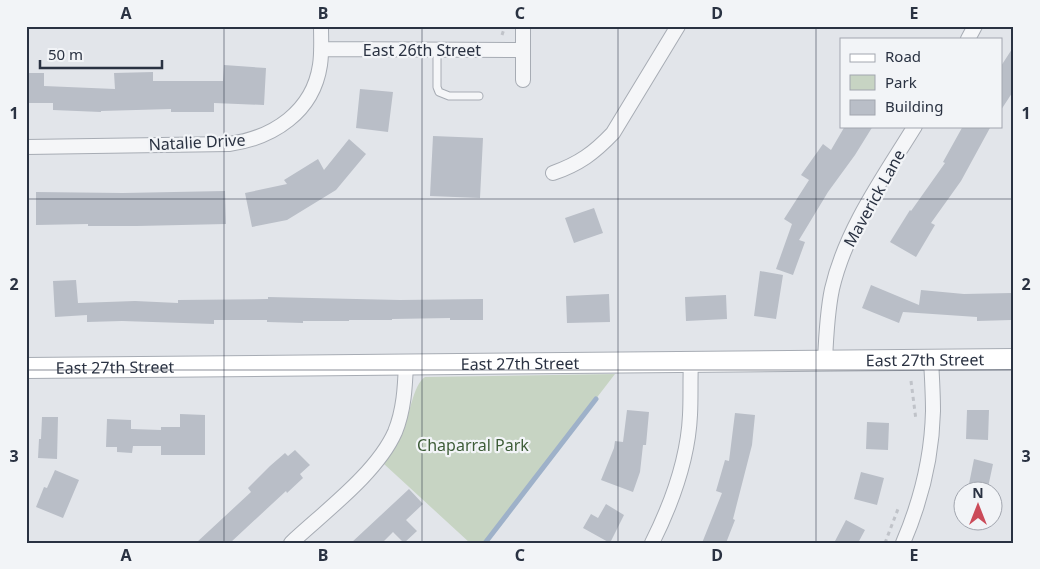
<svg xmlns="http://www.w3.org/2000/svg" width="1040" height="569" font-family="'Noto Sans',sans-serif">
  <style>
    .green { fill: #c7d4c3 }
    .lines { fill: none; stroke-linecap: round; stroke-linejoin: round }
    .stream { stroke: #9eb1c9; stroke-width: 5 }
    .building { fill: #b9bec7 }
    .lane-casing { stroke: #a7acb4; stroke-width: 9 }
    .street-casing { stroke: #a7acb4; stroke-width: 16 }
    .secondary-casing { stroke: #a7acb4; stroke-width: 22 }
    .path { stroke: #c0c3c9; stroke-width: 3; stroke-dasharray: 4 4; stroke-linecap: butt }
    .lane { stroke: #f5f6f8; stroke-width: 7 }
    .street { stroke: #f5f6f8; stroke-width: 14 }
    .secondary { stroke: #fff; stroke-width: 20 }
    .grid { fill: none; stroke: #2a3242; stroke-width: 1; stroke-opacity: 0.55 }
    .labels { text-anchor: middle; stroke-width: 4.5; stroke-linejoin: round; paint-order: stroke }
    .street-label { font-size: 16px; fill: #2a3242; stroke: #f2f4f7 }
    .park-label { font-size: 16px; fill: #3e5d38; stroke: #f2f4f7 }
    .neatline { fill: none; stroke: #2a3242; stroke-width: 2 }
    .grid-label { font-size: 16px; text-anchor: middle; font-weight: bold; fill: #2a3242 }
  </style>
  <rect width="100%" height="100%" fill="#e2e5ea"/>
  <!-- green -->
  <path class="green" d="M615 374 485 543H470L384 464C391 453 398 442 403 430 410 415 413 385 425 377Z"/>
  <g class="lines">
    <!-- stream -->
    <path class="stream" d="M485 543 596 399"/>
  </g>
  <!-- building -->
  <path class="building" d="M1014 46V90L1001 110V66Z
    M224 65 266 68 264 105 214 103V112H171V109L101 111V112L53 110V103H26V73H44V86L115 89 114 73 153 72V81H223Z
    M360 89 393 92 388 132 356 128Z
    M845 126H873L855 155 828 192 799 240 805 242 793 275 776 269 792 224 784 219 809 180 801 175 823 144 831 150Z
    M963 126H991L961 181 931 223 935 225 916 257 890 242 910 210 911 211 945 163 943 162Z
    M433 136 483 138 480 198 430 196Z
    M349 139 366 154 336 190 287 220 252 227 245 193 287 184 284 180 318 159 324 170Z
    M225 191 226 224 137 226H88V224L36 225V192L123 193Z
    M594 208 603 233 574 243 565 218Z
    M760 271 783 275 776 319 754 316Z
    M76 280 78 303 135 301 178 303V300L268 299V297L400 300 483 299V320H450V318L392 319V320H349V321H303V323L267 322V320H214V324L122 321 87 322V315L55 317 53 281Z
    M871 285 919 305 921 290 964 294 1011 293V320L977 321V317L903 312 899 323 862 308Z
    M609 294 610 322 567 323 566 296Z
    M726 295 727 319 686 321 685 297Z
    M627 410 649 412 646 445H643L640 472 633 492 601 480 614 448 615 441 623 442Z
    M967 410H989L988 440 966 439Z
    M735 413 755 415 752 445 733 519 735 520 726 543H702L722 493 716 491 725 460 729 461Z
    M180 414 205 415V455H161V446H133L132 453 117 452V447H106L107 419 131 420V429L161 430V427H180Z
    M42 417H58L57 459 38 458 39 439H41Z
    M867 422 889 423 888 450 866 449Z
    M295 450 310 465 300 474 303 478 287 493 286 491 230 543H196L251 492 248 488 270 466 285 453 288 456Z
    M974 459 993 464 987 492 968 489Z
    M55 470 79 480 63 518 36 507 44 487 47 488Z
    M861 472 884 478 877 505 854 499Z
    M409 489 423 504 406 520 417 531 404 543 393 532 382 543H351Z
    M606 504 624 515 610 543 583 528 591 514 598 518Z
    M846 520 865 530 858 543H834Z"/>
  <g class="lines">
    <!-- lane casing -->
    <g class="lane-casing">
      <path id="lane" d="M437 50V87L439 92 449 96H479"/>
    </g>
    <!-- street casing -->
    <g class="street-casing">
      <path id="street" d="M968 39 975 26
        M321 49 523 50
        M523 80V26
        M26 147 229 144C273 138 313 112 320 65 322 52 321 39 321 26
        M553 173C579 164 594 153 613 133L678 26
        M825 361C826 337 827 313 832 289 846 229 883 178 915 126
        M291 543C324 512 377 473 395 432 404 410 405 387 406 364
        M652 543C672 503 688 460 690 415 691 397 690 379 691 362
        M903 543C921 501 932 456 933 411 933 394 932 377 931 360"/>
    </g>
    <!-- secondary casing -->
    <g class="secondary-casing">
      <g id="secondary">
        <path id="s1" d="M26 368 1014 359"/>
      </g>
    </g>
    <!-- path -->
    <path class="path" d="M502 35 505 26
      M911 381 916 420
      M885 543 898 509"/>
    <!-- lane -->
    <use href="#lane" class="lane"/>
    <!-- street -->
    <use href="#street" class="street"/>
    <!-- secondary -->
    <use href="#secondary" class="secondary"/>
  </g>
  <!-- grid -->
  <path class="grid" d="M224 26V543M422 26V543M618 26V543M816 26V543M26 199H1014M26 370H1014"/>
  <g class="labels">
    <!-- street labels -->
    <g class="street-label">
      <text x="422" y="56">East 26th Street</text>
      <text transform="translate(197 142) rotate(-3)" y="6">Natalie Drive</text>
      <text transform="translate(874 198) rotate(-61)" y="6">Maverick Lane</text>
      <text dy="6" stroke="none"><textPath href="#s1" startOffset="899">East 27th Street</textPath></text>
      <text dy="6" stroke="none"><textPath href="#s1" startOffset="494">East 27th Street</textPath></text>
      <text dy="6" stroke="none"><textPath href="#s1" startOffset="89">East 27th Street</textPath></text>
    </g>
    <!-- park labels -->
    <g class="park-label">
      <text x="473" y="451">Chaparral Park</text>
    </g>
  </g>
  <!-- border -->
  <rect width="1040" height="569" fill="none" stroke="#f2f4f7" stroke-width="55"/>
  <!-- legend -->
  <rect x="840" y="38" width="162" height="90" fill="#f2f4f7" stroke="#a2a6af"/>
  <rect x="850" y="54" width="25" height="8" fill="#ffffff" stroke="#a2a6af"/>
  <text x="885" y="62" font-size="15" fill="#2a3242">Road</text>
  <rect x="850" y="75" width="25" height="15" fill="#c7d4c3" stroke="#a2a6af"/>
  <text x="885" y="88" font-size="15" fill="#2a3242">Park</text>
  <rect x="850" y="100" width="25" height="15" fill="#b9bec7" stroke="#a2a6af"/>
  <text x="885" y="112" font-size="15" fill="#2a3242">Building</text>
  <!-- north arrow -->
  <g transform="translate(978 506)"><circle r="24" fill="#f2f4f7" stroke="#a2a6af"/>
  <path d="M0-4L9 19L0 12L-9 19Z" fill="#cb4b59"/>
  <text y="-8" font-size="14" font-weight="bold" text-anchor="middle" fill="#2a3242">N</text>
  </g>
  <!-- scale -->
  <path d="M40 60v8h122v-8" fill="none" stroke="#2a3242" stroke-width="2.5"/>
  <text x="48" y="60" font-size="15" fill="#2a3242" stroke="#f2f4f7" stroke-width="4" paint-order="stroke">50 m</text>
  <rect x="28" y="28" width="984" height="514" class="neatline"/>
  <g class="grid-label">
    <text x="126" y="19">A</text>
    <text x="323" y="19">B</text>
    <text x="520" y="19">C</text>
    <text x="717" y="19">D</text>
    <text x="914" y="19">E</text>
    <text x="14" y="119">1</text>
    <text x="1026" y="119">1</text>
    <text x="14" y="290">2</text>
    <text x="1026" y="290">2</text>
    <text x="14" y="462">3</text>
    <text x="1026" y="462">3</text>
    <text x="126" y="561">A</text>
    <text x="323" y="561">B</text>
    <text x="520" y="561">C</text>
    <text x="717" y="561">D</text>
    <text x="914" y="561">E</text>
  </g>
</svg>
